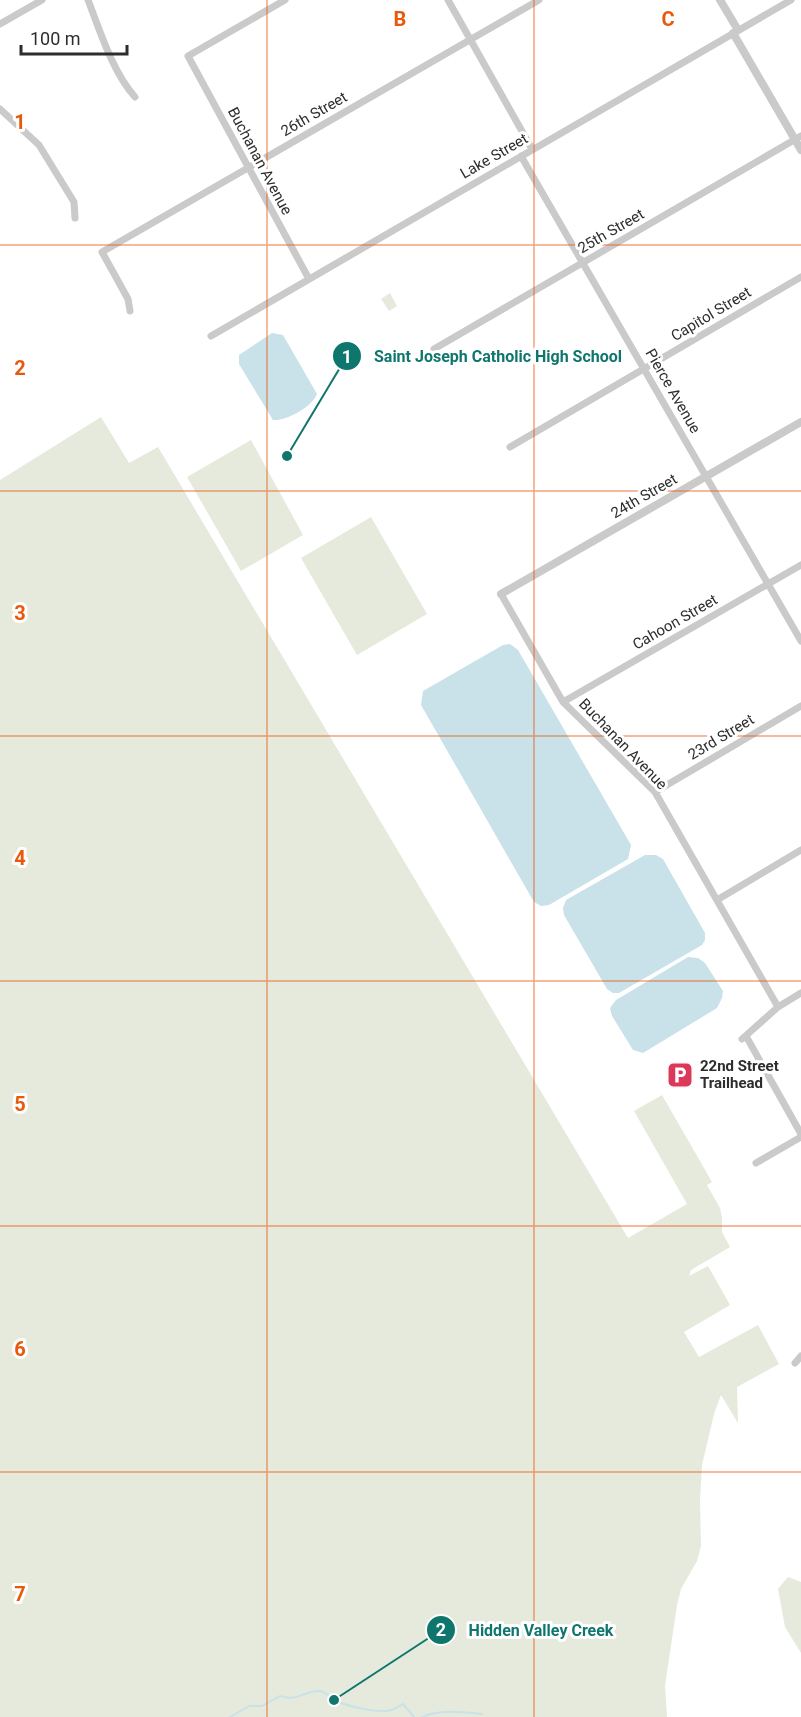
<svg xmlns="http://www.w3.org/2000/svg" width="801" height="1717" font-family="Roboto,sans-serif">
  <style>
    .green { fill: #e5eadc }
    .water { fill: #c9e1e9 }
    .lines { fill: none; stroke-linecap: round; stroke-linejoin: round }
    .stream { stroke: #c9e1e9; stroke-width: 2 }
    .minor { stroke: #cacaca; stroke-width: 7 }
    .tertiary { stroke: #cacaca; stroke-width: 8 }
    .grid { fill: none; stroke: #e8590c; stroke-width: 1.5; stroke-opacity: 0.55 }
    .labels { text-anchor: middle; stroke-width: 6; stroke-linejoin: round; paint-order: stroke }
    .street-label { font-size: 15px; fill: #2d2d2d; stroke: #fff }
    .poi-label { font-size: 15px; font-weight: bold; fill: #2d2d2d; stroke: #fff; text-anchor: start }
    .grid-label { font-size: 20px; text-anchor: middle; font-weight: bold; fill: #e8590c; stroke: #fff; stroke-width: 6; stroke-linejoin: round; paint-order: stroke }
    .leader { fill: none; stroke: #0f766e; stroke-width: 2 }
    .callout-dot { fill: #0f766e; stroke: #fff; stroke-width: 2 }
    .mark-label { font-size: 18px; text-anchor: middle; font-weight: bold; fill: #fff }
    .callout-label { font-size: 16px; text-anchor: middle; font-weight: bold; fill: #0f766e; stroke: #fff; stroke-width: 6; stroke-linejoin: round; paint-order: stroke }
  </style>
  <rect width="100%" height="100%" fill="#fff"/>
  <!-- green -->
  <path class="green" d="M390 293 397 306 389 311 381 299Z
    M101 417 129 463 158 447 628 1238 687 1204 634 1111 662 1095 712 1182 707 1185 720 1208 722 1218V1232L730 1247 691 1270 689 1276 708 1266 730 1305 684 1332 699 1357 758 1325 779 1364 737 1387 738 1423 721 1395 714 1414 702 1465 700 1501 701 1546 697 1561 681 1589 677 1605 665 1686 667 1717H0V480Z
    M251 440 303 535 241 571 187 477Z
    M371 517 427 614 357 655 301 558Z
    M788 1577 801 1582V1653L785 1627 778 1589Z"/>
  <!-- water -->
  <path class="water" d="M272 333 283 335 317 394C312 407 287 421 273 420L239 364V355Z
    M510 644 518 650 631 845 628 859 549 905 541 906 534 902 421 705 423 691 503 645Z
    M645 855H656L663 859 705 933V940L702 945 619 993H613L607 989 564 915 563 908 566 900Z
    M688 957 698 958 705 963 723 991 722 998 717 1008 643 1053 633 1050 612 1016 610 1008 616 1000Z"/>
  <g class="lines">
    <!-- stream -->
    <path class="stream" d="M230 1717 249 1706H262L280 1696C299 1702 304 1690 320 1691 327 1692 330 1699 336 1701 348 1706 379 1714 391 1710 395 1709 399 1706 403 1704L414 1717
      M422 1717C441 1709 462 1712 482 1714"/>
    <!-- minor -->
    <path class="minor" d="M88 0C100 31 113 73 135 97
      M285 0 188 56 309 279
      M448 0 532 149
      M0 24 42 0
      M0 109 39 145 74 202 75 218
      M521 156 801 641
      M130 311 128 299 102 252 539 0
      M211 336 791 0
      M434 349 801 136
      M510 447 801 277
      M501 594 563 702 655 792 778 1007
      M563 702 801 565
      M655 792 801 706
      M717 900 801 850
      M746 1036 801 1134
      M742 1039 778 1007 801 993
      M756 1163 801 1137
      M795 1363 801 1356"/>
    <!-- tertiary -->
    <path class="tertiary" d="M720 0 738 30
      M733 33 801 150
      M501 594 801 422"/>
  </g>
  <!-- grid -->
  <path class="grid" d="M267 0V1717M534 0V1717M0 245H801M0 491H801M0 736H801M0 981H801M0 1226H801M0 1472H801"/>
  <!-- icons -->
  <defs>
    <g id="parking-square" transform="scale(1.35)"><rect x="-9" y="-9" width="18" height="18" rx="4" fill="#db395a" stroke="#fff"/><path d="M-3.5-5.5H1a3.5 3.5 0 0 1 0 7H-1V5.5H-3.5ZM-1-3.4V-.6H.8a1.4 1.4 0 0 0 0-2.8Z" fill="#fff"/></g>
  </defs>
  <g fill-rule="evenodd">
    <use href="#parking-square" x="680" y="1075"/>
  </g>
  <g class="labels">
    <!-- street labels -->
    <g class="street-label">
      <text transform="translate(314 114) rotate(-30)" y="5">26th Street</text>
      <text transform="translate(494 156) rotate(-30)" y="5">Lake Street</text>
      <text transform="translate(260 161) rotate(62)" y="5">Buchanan Avenue</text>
      <text transform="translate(611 231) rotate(-30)" y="5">25th Street</text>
      <text transform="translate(711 314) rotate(-31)" y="5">Capitol Street</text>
      <text transform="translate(673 391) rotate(60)" y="5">Pierce Avenue</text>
      <text transform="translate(644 496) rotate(-30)" y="5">24th Street</text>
      <text transform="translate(675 622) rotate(-30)" y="5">Cahoon Street</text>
      <text transform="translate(721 737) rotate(-31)" y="5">23rd Street</text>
      <text transform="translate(623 744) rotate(46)" y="5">Buchanan Avenue</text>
    </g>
    <!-- poi labels -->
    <g class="poi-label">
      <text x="700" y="1071">22nd Street<tspan x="700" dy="17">Trailhead</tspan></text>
    </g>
  </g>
  <g class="grid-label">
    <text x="400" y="26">B</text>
    <text x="668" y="26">C</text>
    <text x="20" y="129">1</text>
    <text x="20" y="375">2</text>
    <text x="20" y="620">3</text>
    <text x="20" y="865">4</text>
    <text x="20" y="1111">5</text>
    <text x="20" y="1356">6</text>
    <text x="20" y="1601">7</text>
  </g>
  <!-- callouts -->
  <path class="leader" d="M287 456L347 356M334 1700L441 1630"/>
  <g class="callout-dot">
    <circle cx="287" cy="456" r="6"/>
    <circle cx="334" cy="1700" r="6"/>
    <circle cx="347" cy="356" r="15"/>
    <circle cx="441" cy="1630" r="15"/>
  </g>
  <g class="mark-label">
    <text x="347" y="363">1</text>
    <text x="441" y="1636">2</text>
  </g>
  <g class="callout-label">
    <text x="498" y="362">Saint Joseph Catholic High School</text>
    <text x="541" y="1636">Hidden Valley Creek</text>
  </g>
  <!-- scale -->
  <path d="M21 45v9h106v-9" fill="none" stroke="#2d2d2d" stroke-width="3"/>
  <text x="30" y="45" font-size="18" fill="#2d2d2d" stroke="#ffffff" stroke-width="4.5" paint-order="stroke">100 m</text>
</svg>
